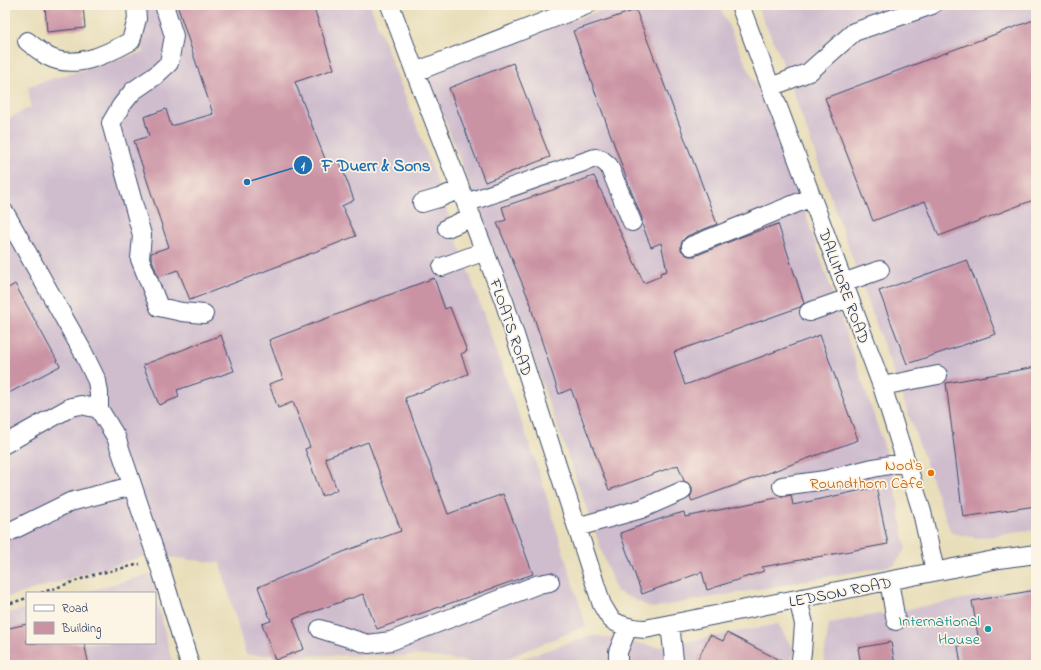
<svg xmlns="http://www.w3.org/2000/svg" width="1041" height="670" font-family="'Indie Flower',sans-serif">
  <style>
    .industrial { fill: #cfbdce }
    .building { fill: #ca93a4 }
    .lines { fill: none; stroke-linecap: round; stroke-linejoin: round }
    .minor-casing { stroke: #3a496c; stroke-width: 20 }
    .path { stroke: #3a496c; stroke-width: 2.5; stroke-dasharray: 3 3; stroke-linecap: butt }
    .minor { stroke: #fff; stroke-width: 18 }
    .food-dot { fill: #e8710a; stroke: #fcf5e5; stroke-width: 1.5 }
    .culture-dot { fill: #0f9aa8; stroke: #fcf5e5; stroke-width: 1.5 }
    .labels { text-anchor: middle; stroke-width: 3.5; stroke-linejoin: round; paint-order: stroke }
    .street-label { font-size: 16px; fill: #1b2f5e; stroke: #fcf5e5 }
    .food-label { font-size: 16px; fill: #c56008; stroke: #fcf5e5; text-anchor: end }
    .culture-label { font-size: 16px; fill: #0d838f; stroke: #fcf5e5; text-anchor: end }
    .leader { fill: none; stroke: #1f6fb2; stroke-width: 1.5 }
    .callout-dot { fill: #1f6fb2; stroke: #fcf5e5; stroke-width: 1.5 }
    .mark-label { font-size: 12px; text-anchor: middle; font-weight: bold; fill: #fff }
    .callout-label { font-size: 17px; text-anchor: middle; font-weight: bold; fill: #1f6fb2; stroke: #fcf5e5; stroke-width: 3.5; stroke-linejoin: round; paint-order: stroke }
  </style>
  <rect width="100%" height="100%" fill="#fcf5e5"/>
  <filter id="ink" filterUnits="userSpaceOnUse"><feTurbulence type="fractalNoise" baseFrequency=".025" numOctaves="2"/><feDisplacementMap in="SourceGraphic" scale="8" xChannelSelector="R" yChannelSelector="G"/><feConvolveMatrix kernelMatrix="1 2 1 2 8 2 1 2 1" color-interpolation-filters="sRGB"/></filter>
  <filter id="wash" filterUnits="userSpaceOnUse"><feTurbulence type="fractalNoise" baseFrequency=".012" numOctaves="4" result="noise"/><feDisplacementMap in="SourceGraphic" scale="16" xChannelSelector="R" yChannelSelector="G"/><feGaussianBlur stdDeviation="0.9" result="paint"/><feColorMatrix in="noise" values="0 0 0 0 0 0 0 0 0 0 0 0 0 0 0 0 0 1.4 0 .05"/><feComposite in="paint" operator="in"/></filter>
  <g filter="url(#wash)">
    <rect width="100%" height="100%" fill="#e8deba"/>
    <!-- industrial -->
    <path class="industrial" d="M140 5H370L425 148 538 469 586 626 491 665 427 656 246 655 220 563 149 555 5 598V120L31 107 28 86 143 52Z
      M617 5H719L779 136 892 469 906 549 894 565 652 608 616 591 508 288 427 72Z
      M756 5H1036V530L977 538 951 533 779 53Z
      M150 574 155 593H81Z
      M1036 586V665H823L829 623Z
      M155 593 173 665H5V614L27 608V643H155Z
      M778 624 795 652 788 665H503L592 635 658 647Z
      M238 661 310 665H237Z"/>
    <g id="blocks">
      <!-- building -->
      <path class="building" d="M45 5H83L85 28 47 32Z
        M177 5H313L334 69 295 82 327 164 340 162 354 200 342 206 356 236 190 300 178 270 158 277 151 257V253L169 247 134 141 149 136 144 117 166 109 171 126 213 114Z
        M636 10 717 224 687 236 683 240 681 244V250L685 254 689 256H695L741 237 778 224 804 303 800 307 674 352 685 385 820 335 858 440 692 501 690 497 692 493V487L688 483 684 481 678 465 609 490 571 389 559 394 531 308 532 307 497 223 506 220 502 207 594 176 644 283 661 276 660 273 667 271 661 243 651 247 642 224V218L631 191 573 31Z
        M1036 19V199L939 236 925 201 873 221 825 98Z
        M513 63 550 157 485 182 449 88Z
        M967 260 996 334 907 364 879 291Z
        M434 278 445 309 450 307 467 351 461 354 468 374 405 398 448 514 503 494 533 574 377 629 363 594 293 619 304 649 275 660 262 624 271 621 258 587 348 550 401 531 368 442 325 458 337 490 322 496 305 449 310 447 293 402 278 408 269 384 283 379 269 340Z
        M15 284 60 366 5 395V290Z
        M221 335 234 371 177 390 179 397 159 405 143 365Z
        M1036 367V506L963 517 946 383Z
        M876 487 888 544 762 567 764 571 707 590 702 572 642 594 620 533 666 517 684 512 685 517 791 495 793 505Z
        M1036 590V665H961L958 646 979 642 972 601Z
        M27 624V643H84L89 665H5V629Z
        M727 633 789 665H695L710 635 723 641Z
        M891 642 895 665H861L858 648Z"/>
    </g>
  </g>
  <g filter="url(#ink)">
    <use href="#blocks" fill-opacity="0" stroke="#3a496c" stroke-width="1"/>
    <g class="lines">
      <!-- minor casing -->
      <g class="minor-casing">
        <path id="minor" d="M164 5 174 36 169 63 155 76 133 91 121 106 111 123 142 235 140 259 159 307 182 312 204 314
          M390 5 415 72 504 301 602 605C605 609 608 616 611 619 619 626 635 629 645 629L999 559 1036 554
          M740 5 882 386 922 512 935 571
          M27 41C33 46 40 51 47 56 74 71 107 54 131 41L137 19 136 5
          M415 72 587 5
          M771 87 809 72 854 32 932 5
          M422 203 439 198 460 189
          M466 203 595 158 601 159 609 166 632 222
          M5 213 82 350 97 381 99 393V409L116 437 162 573 190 665
          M447 228 472 217
          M691 246 812 197
          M442 267 485 251
          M843 283 880 270
          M809 312 849 298
          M882 386 938 375
          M5 444 71 407 81 405 99 409
          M782 486 825 480 873 468 906 462
          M577 527 641 509 682 491
          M9 532 70 502 132 486
          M889 581 896 621
          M798 599 804 624 802 652 800 665
          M670 624 674 660 676 665
          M320 629 368 644 391 641 539 584 550 582
          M618 665V652L628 627"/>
      </g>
      <!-- path -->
      <path class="path" d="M41 593 93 575 140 564
        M5 605 27 598"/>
      <!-- minor -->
      <use href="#minor" class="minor"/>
    </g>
  </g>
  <!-- markers -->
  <circle class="food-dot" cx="931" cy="473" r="4"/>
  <circle class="culture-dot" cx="988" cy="629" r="4"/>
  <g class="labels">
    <!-- street labels -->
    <g class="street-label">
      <text transform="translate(845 286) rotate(70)" y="6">DALLIMORE ROAD</text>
      <text transform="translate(512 327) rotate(71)" y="6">FLOATS ROAD</text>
      <text transform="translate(840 591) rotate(-11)" y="6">LEDSON ROAD</text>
    </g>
    <!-- food labels -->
    <g class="food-label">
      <text x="923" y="470">Nod's<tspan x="923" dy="18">Roundthorn Cafe</tspan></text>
    </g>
    <!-- culture labels -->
    <g class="culture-label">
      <text x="980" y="626">International<tspan x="980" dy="18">House</tspan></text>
    </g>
  </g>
  <!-- callouts -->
  <path class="leader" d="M247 182L303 165"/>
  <g class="callout-dot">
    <circle cx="247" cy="182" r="4"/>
    <circle cx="303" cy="165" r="10"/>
  </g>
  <g class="mark-label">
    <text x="303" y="170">1</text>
  </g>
  <g class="callout-label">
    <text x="376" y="171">F Duerr &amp; Sons</text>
  </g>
  <!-- margin -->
  <rect width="1041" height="670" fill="none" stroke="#fcf5e5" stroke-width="20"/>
  <!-- legend -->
  <rect x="26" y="592" width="130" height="52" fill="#fcf5e5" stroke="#a2a6af"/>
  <rect x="34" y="605" width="20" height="6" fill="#ffffff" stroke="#a2a6af"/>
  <text x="62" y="612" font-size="12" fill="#1b2f5e">Road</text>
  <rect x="34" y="622" width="20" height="12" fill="#ca93a4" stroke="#a2a6af"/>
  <text x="62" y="632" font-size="12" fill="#1b2f5e">Building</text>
</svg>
